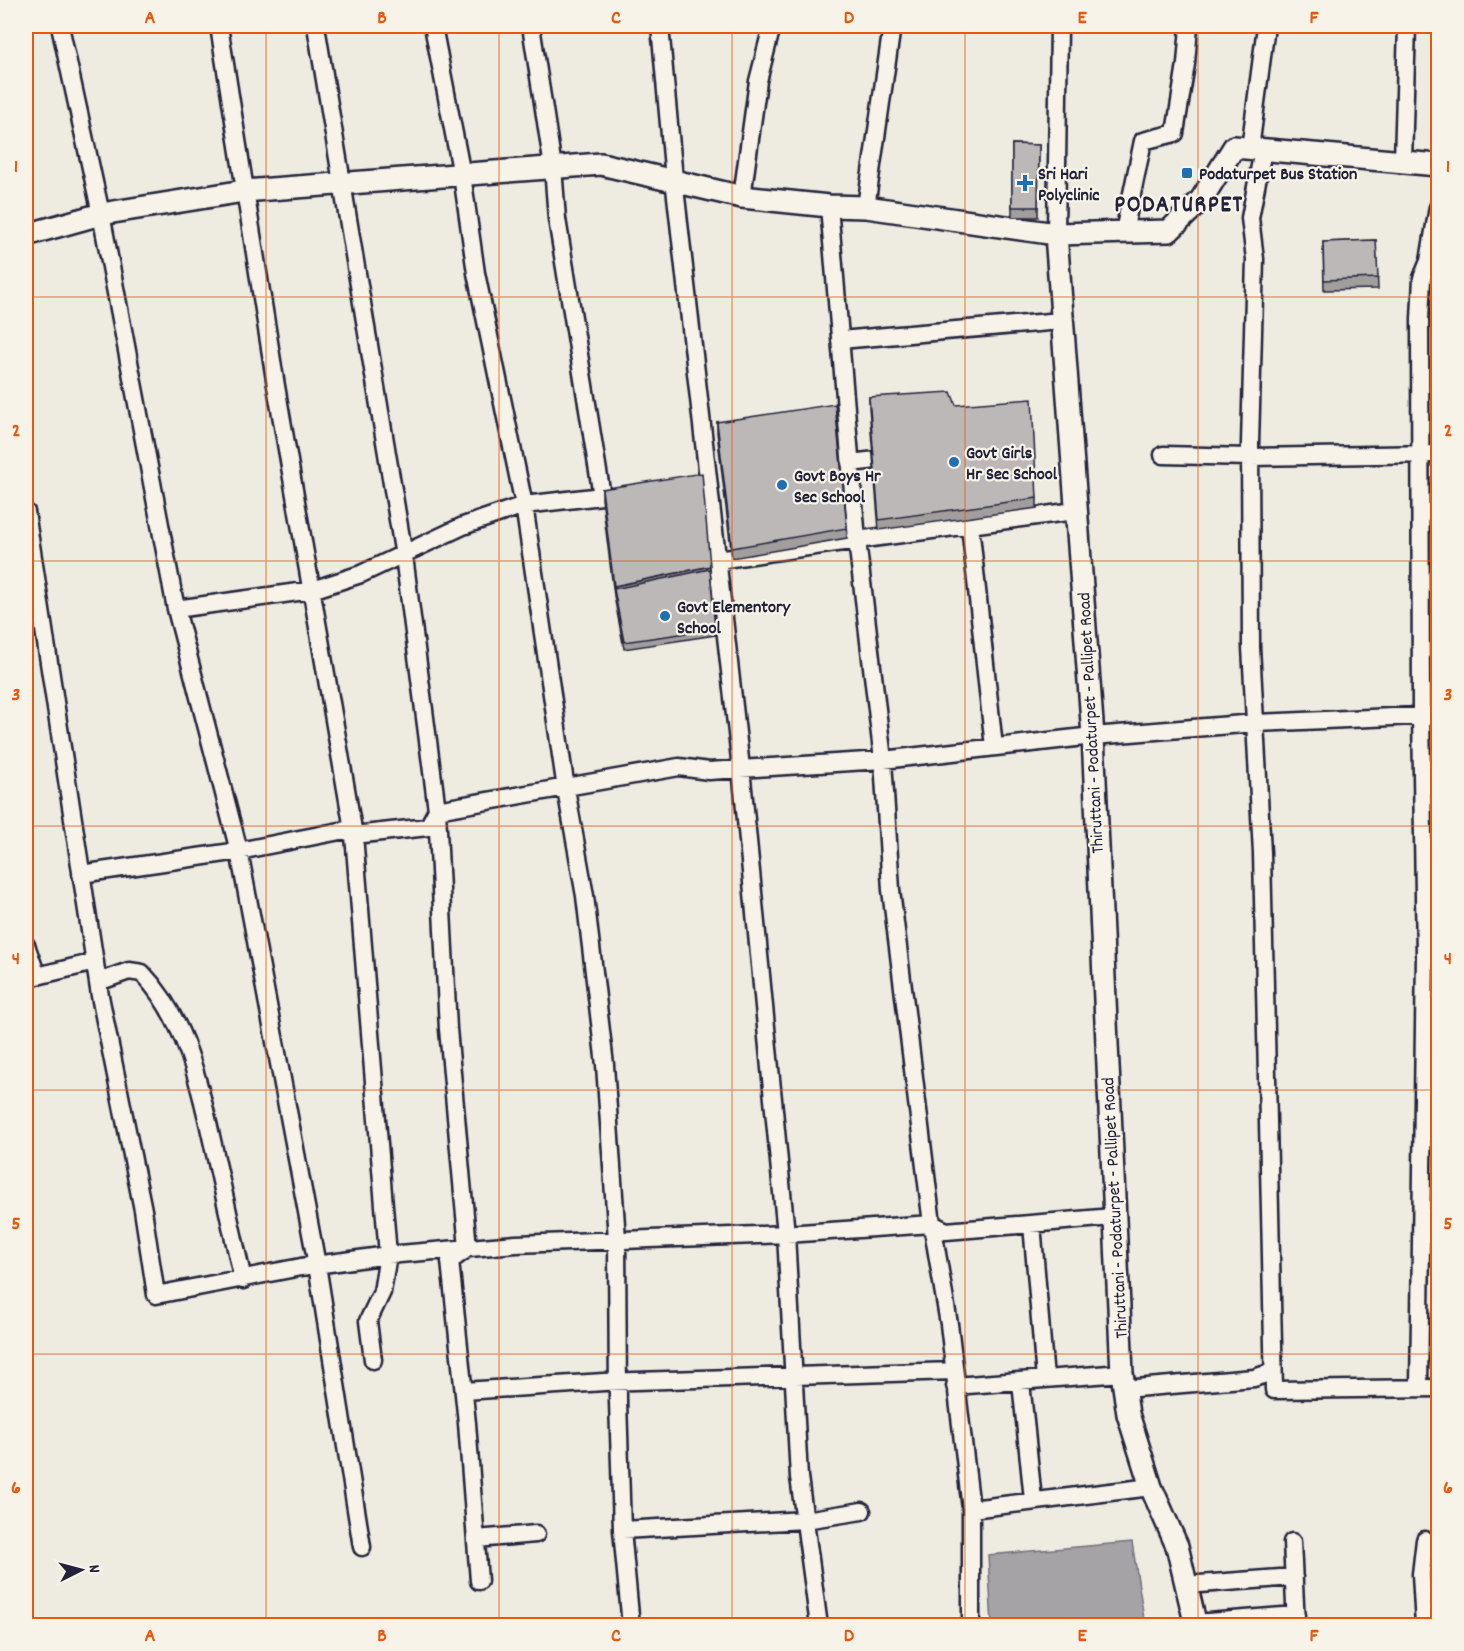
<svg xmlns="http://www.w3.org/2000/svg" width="1464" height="1651" font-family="Dekko,sans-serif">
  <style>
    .water { fill: #a6a3a6; stroke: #716f7b; stroke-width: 1.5 }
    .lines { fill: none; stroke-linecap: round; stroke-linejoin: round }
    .minor-casing { stroke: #22223b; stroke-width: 21 }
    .major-casing { stroke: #22223b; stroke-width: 26 }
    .minor { stroke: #f7f3e8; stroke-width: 16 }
    .major { stroke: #f7f3e8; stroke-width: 21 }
    .wall { fill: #a19e9d; stroke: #22223b; stroke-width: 1.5 }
    .shaded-wall { fill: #838180; stroke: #22223b; stroke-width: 1.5 }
    .building { fill: #bbb8b7; stroke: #22223b; stroke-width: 1.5 }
    .grid { fill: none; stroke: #e8590c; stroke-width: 1.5; stroke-opacity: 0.55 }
    .poi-dot { fill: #1f6fb2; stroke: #f7f3e8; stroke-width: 2 }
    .labels { text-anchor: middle; stroke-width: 4.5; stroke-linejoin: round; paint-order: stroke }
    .poi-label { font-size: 18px; font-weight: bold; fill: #22223b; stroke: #f7f3e8; text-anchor: start }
    .street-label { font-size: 18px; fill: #22223b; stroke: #f7f3e8 }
    .district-label { font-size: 24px; font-weight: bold; letter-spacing: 1.5px; fill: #22223b; stroke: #f7f3e8 }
    .neatline { fill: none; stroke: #e8590c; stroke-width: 2 }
    .grid-label { font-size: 20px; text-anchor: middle; font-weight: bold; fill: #e8590c }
  </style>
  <rect width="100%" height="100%" fill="#eeebe1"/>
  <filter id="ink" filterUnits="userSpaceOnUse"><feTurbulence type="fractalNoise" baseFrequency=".0167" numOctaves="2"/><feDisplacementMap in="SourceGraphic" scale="12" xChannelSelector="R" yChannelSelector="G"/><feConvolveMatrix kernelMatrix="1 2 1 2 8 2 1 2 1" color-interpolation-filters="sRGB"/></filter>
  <g filter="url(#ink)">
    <!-- water -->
    <path class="water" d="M1132 1542 1145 1625H992L988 1555Z"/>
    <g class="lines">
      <!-- minor casing -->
      <g class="minor-casing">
        <path id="minor" d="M60 26 101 214 176 609
          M219 26 276 386 354 835 388 1255 382 1292 368 1321 373 1360
          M316 26 404 556 437 810 448 1029 468 1248 450 1261 467 1423 479 1581
          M433 26 462 175 476 273 524 505 566 789 585 896 605 1065 617 1239 618 1401 622 1530 631 1626
          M660 26 674 179 741 768 786 1234 799 1477 819 1626
          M1250 149 1266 26
          M1263 150 1250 218 1255 259 1250 443 1251 647 1262 853 1274 1390 1438 1388
          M1403 160 1407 26
          M742 197 758 81 772 26
          M866 207 892 26
          M1124 232 1143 141 1175 133 1186 64 1189 26
          M1056 234 1059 26
          M840 340 1061 321
          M1163 455 1250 457 1438 454
          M850 463 894 458
          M26 512 100 996 143 1210 156 1295 301 1267 388 1255 516 1244 786 1234 932 1224 946 1231 1113 1217
          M970 525 994 747
          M718 560 857 540 829 206
          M81 874 239 851 176 609 312 590 361 574 463 526 524 505 602 496 557 219 553 167 531 26
          M26 945 37 976 26 980
          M37 976 95 962
          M98 982 129 971 142 973C188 1021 201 1091 215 1154 224 1196 234 1238 243 1280
          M1032 1224 1045 1379
          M1021 1382 1033 1500
          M955 1386 1122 1373
          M1419 1387 1425 955 1421 715 1420 319 1422 278 1429 261 1438 207
          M1124 1389 1254 1378 1272 1372
          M464 1391 604 1382 954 1371
          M971 1509 1151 1487
          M622 1530 805 1520 862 1511
          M476 1539 536 1534
          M1292 1542 1296 1625
          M362 1547 317 1265 239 851 345 830 354 835 428 827 437 810 679 767 709 771 883 760 1093 736 1256 723 1438 715
          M1186 1585 1294 1577
          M1195 1623 1296 1615
          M971 1626V1509L949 1324 932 1224 891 890 883 760 857 540 1075 511
          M1424 1626 1421 1574 1425 1540"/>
      </g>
      <!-- major casing -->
      <g class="major-casing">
        <path id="major" d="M26 235 101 214 244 191 601 164 742 197 829 206 866 207 1056 234
          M1196 1626 1177 1546 1151 1487 1128 1414 1122 1373 1093 736 1056 234 1169 231 1201 200 1234 147 1438 165"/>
      </g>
      <!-- minor -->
      <use href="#minor" class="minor"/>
      <!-- major -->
      <use href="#major" class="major"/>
    </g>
    <!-- wall -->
    <path class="wall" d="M1012 144 1039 145 1038 217H1012Z
      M1376 240 1378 289 1324 290 1323 242Z
      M869 397 956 405 1037 498V508L879 530 869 407Z
      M717 422 847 528V538L732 558 717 432Z
      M602 489 710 569 715 635 624 649 614 596 602 499Z"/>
    <!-- shaded-wall -->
    <path class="shaded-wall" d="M710 566V576L614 589V586Z"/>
    <!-- building -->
    <path class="building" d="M1012 144 1039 145 1038 207H1012Z
      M1376 240 1378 278 1324 280 1323 242Z
      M951 392 956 405 1032 399 1037 498 879 520 869 397Z
      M835 404 847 528 732 548 717 422Z
      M702 473 710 566 614 586 602 489Z
      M710 569 715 629 624 642 614 589Z"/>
  </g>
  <!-- grid -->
  <path class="grid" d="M266 26V1626M499 26V1626M732 26V1626M965 26V1626M1198 26V1626M26 297H1438M26 561H1438M26 826H1438M26 1090H1438M26 1354H1438"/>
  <!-- markers -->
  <g class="poi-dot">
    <rect x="1181" y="167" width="12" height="12" rx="3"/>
    <path d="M1022 174h6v6h6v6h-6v6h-6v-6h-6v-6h6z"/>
    <circle cx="954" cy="462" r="6"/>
    <circle cx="782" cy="485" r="6"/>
    <circle cx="665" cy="616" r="6"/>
  </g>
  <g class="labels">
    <!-- poi labels -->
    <g class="poi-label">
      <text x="1038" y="179">Sri Hari<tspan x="1038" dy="21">Polyclinic</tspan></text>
      <text x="1199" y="179">Podaturpet Bus Station</text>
      <text x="966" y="458">Govt Girls<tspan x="966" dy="21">Hr Sec School</tspan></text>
      <text x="794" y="481">Govt Boys Hr<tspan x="794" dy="21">Sec School</tspan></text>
      <text x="677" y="612">Govt Elementory<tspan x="677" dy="21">School</tspan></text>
    </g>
    <!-- street labels -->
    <g class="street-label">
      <text transform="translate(1090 723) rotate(-93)" y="6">Thiruttani - Podaturpet - Pallipet Road</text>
      <text transform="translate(1114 1208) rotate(-93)" y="6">Thiruttani - Podaturpet - Pallipet Road</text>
    </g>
    <!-- district labels -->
    <g class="district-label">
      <text x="1179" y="211">PODATURPET</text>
    </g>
  </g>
  <!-- margin -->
  <rect width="1464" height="1651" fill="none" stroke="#f7f3e8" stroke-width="66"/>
  <!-- north arrow -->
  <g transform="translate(81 1570) rotate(84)" stroke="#f7f3e8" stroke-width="4.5" paint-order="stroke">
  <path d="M0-4.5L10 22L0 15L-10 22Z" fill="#22223b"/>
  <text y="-9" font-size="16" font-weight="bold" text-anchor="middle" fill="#22223b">N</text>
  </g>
  <rect x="33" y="33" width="1398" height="1585" class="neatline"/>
  <g class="grid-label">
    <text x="150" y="23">A</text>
    <text x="382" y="23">B</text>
    <text x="616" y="23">C</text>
    <text x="849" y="23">D</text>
    <text x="1082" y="23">E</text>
    <text x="1314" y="23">F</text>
    <text x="16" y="172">1</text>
    <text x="1448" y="172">1</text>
    <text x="16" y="436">2</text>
    <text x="1448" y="436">2</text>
    <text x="16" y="700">3</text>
    <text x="1448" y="700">3</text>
    <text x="16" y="964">4</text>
    <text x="1448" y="964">4</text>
    <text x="16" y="1229">5</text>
    <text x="1448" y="1229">5</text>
    <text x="16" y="1493">6</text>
    <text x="1448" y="1493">6</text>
    <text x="150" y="1641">A</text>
    <text x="382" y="1641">B</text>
    <text x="616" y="1641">C</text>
    <text x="849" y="1641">D</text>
    <text x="1082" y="1641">E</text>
    <text x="1314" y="1641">F</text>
  </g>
</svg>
